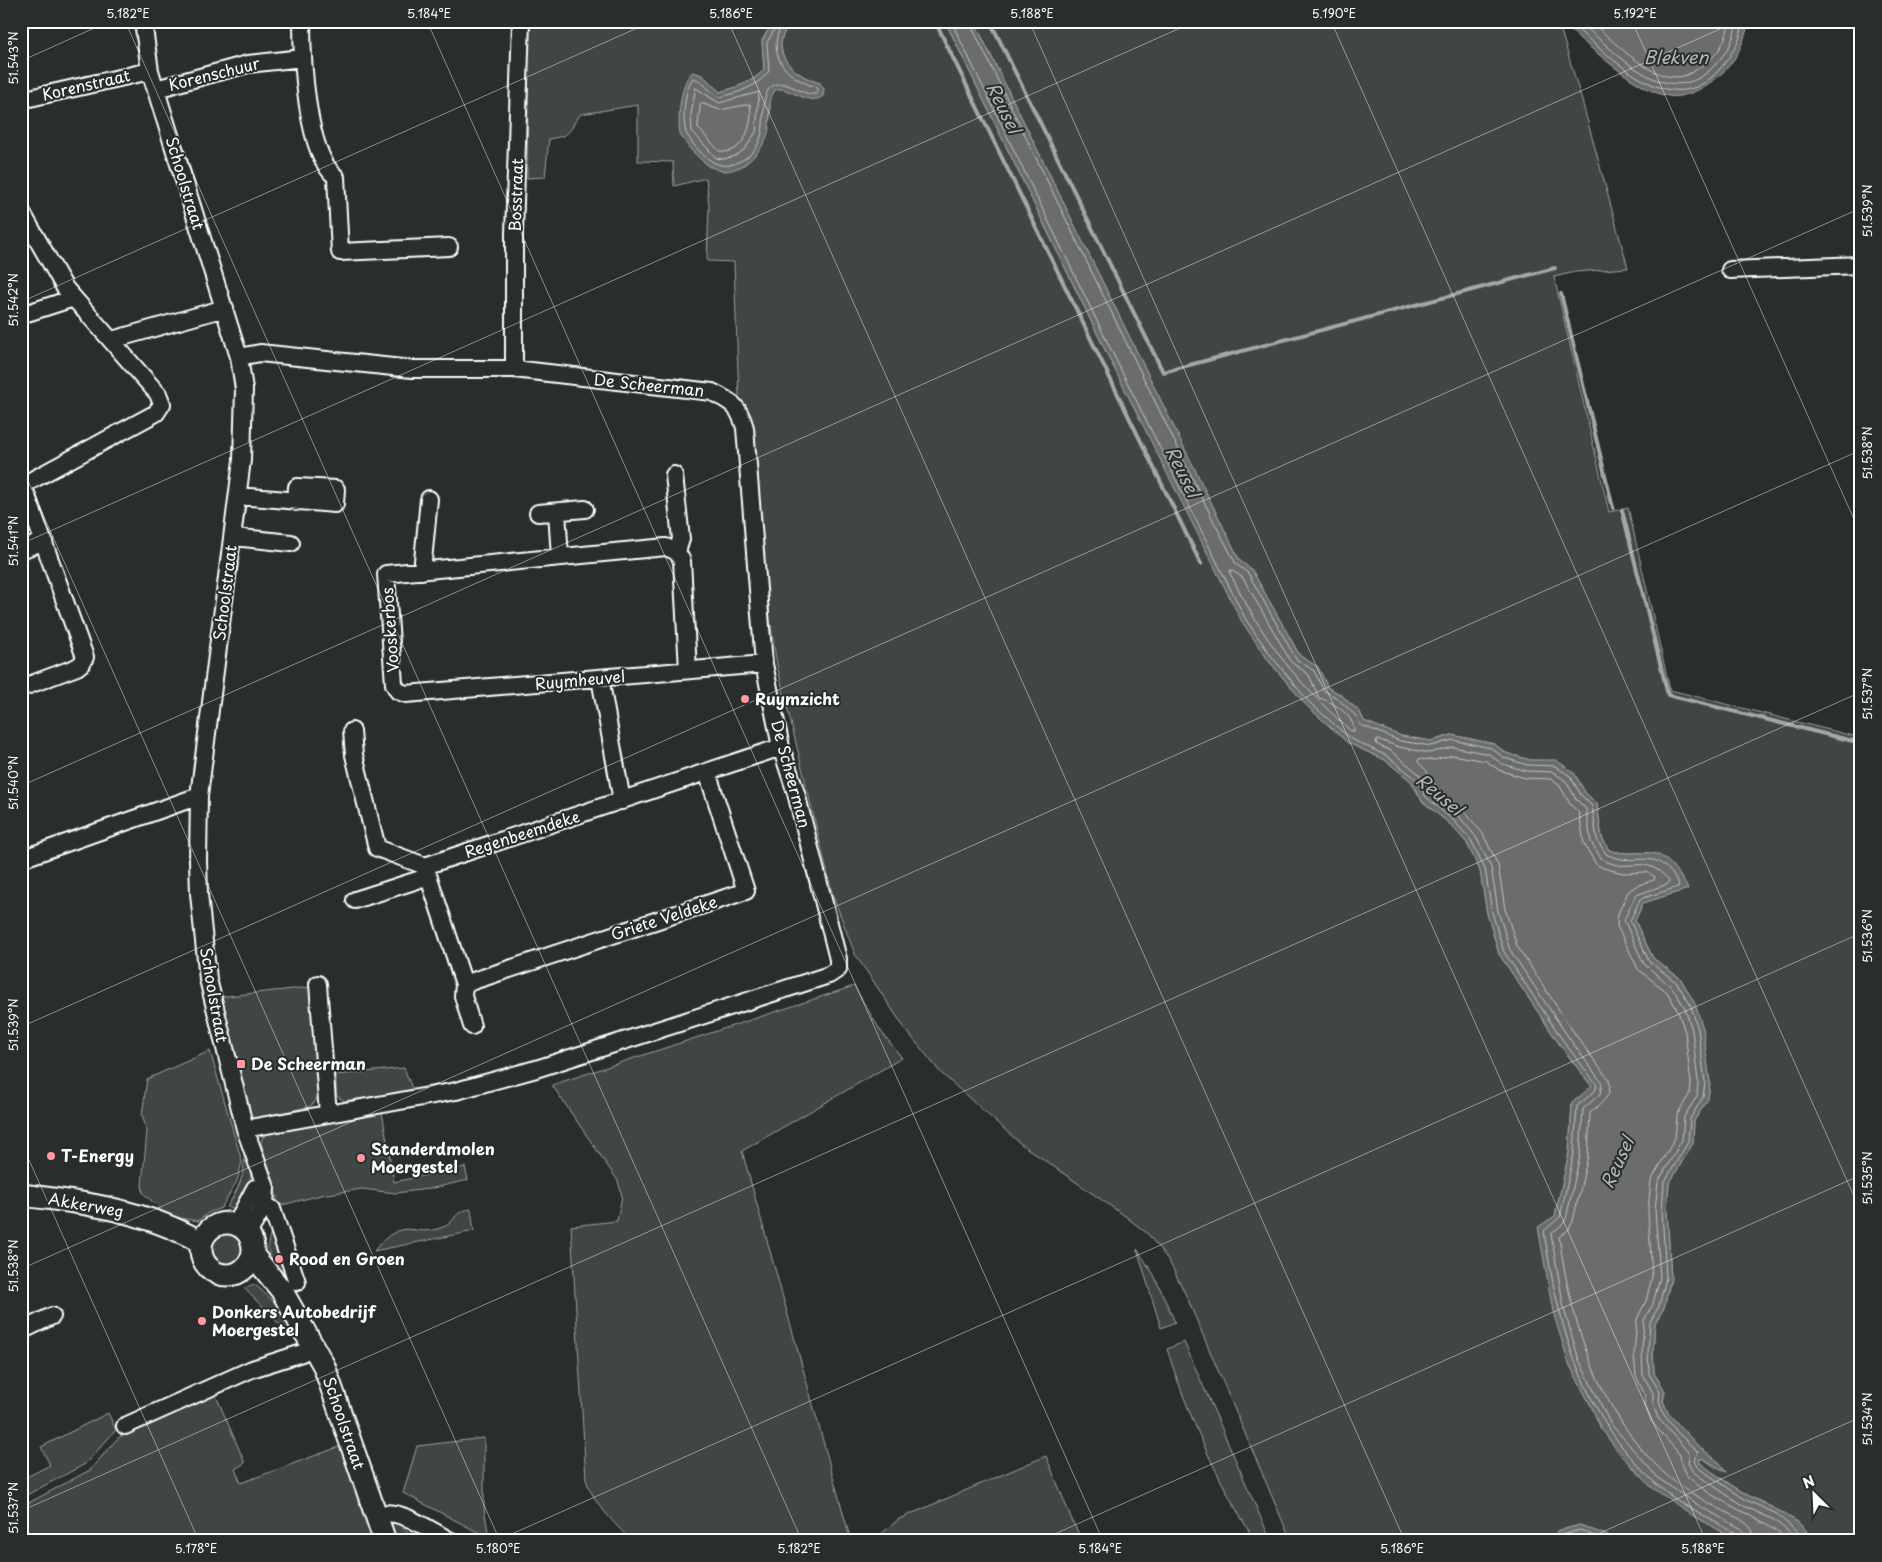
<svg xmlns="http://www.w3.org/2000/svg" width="1882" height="1562" font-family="'Playpen Sans',sans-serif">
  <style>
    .green { fill: #414445; stroke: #a0a2a2 }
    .water { fill: #6a6c6d; stroke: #a6a7a7 }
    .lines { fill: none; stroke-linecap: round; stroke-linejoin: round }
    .shore { stroke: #c3c4c5; stroke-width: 1 }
    .stream { stroke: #a6a7a7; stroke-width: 4 }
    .minor-casing { stroke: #fff; stroke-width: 20 }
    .major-casing { stroke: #fff; stroke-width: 25 }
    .minor { stroke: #2a2d2e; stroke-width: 16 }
    .major { stroke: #2a2d2e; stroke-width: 21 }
    .ticks { fill: none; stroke: #fff; stroke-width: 1; stroke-opacity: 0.45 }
    .poi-dot { fill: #ff9aa2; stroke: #2a2d2e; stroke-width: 2 }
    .labels { text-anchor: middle; stroke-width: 4; stroke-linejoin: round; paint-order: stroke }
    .street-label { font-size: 16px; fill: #fff; stroke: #2a2d2e }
    .poi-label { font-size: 16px; font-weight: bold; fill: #fff; stroke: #2a2d2e; text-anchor: start }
    .water-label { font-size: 18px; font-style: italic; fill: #b4b6b6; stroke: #2a2d2e }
    .neatline { fill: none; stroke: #fff; stroke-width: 2 }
    .ticks-label { font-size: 12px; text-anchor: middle; fill: #fff }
  </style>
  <rect width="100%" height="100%" fill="#2a2d2e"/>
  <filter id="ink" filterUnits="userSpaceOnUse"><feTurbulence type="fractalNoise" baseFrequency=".02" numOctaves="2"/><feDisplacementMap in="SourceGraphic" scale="10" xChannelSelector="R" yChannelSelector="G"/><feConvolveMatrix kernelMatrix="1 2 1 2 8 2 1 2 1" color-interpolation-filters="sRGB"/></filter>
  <g filter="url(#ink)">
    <!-- green -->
    <path class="green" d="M529 21H773L762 41 764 70C751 83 737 87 720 92L702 75 681 136 709 167C718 167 732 169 740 167 754 162 768 131 770 118 772 106 766 97 777 89L820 83C791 75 765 48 793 21H945L1111 362 1268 660 1306 705 1348 743 1385 760 1411 781 1422 801 1451 825 1467 843 1480 871 1487 913 1499 954 1560 1045 1592 1087 1572 1103 1569 1153 1555 1216 1592 1408C1618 1472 1681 1509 1739 1541H1616L1580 1525 1557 1531 1553 1541H1291L1185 1293 1169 1261 1148 1234 1125 1216 1021 1144 941 1073 906 1030 855 954 833 896 777 665 770 621 753 432 750 416 739 399 734 262 707 261 709 206 706 178 674 186 673 162 638 161V105L581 114C567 130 575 135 549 139L545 177 527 178Z
      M974 21H1558L1582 101 1628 268 1575 272 1554 277 1609 512 1628 508 1670 690 1861 738V1541H1811C1808 1520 1762 1504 1746 1494 1730 1485 1715 1474 1700 1463L1699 1459H1704L1716 1468 1720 1463 1697 1445 1668 1413 1663 1401 1665 1391 1654 1373 1653 1353 1655 1323 1664 1308 1671 1278 1667 1210 1669 1184 1693 1143 1694 1121 1708 1099 1710 1082 1707 1064 1681 979 1653 958 1635 921 1643 903 1688 889C1680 875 1667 853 1648 853 1632 852 1627 855 1609 850L1602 838 1597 804 1585 792 1574 773 1556 761 1530 760 1506 753 1494 744 1452 735 1431 741 1401 736 1364 721 1360 712 1340 694 1328 688 1318 667 1300 656 1252 570 1240 561 1218 517Z
      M21 501 34 536 21 545Z
      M854 986 880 1030 902 1058 742 1151 851 1541H631C615 1523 592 1502 586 1479L571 1226 617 1221 622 1196 618 1181 552 1085Z
      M312 987 320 1093 314 1103 308 1107 255 1118 250 1115 218 997Z
      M210 1051 242 1162 237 1181 221 1208 208 1213 198 1221 168 1216 143 1193 142 1185 147 1131 142 1115 147 1079Z
      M404 1068 413 1091 344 1101 336 1095V1075Z
      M382 1112 394 1182 465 1167 468 1180 429 1189 395 1193 362 1189 321 1195 278 1206 274 1182 261 1143 262 1138 269 1132Z
      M244 1152H246C253 1180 254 1186 236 1209L227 1207C238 1189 246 1175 244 1152Z
      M471 1209 474 1231 374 1251C406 1212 411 1240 443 1227 458 1221 451 1212 471 1209Z
      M274 1226 289 1272 282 1274C268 1255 263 1249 274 1226Z
      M210 1248a17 17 0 1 1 34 0a17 17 0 1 1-34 0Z
      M1137 1249 1154 1275 1175 1322 1161 1328Z
      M254 1284C268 1296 299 1322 296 1341L244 1288Z
      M1184 1342 1271 1541H1255C1218 1482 1188 1415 1167 1349Z
      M214 1391 245 1463 235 1469 241 1483 341 1446 374 1541H21V1507L90 1470 117 1439 133 1427Z
      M108 1413 116 1430 85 1464 21 1498V1480L50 1465 41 1447Z
      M484 1438V1508L489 1538 403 1493 417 1446Z
      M1046 1456 1074 1525 1083 1541H873L899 1519Z
      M390 1521 406 1522 403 1529 427 1541H395Z"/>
    <!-- water -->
    <path class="water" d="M773 21H793C765 48 791 75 820 83L824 89 823 96C809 107 792 88 777 89 764 99 773 121 767 136 761 153 743 170 725 171 710 172 685 147 680 133 677 120 681 78 693 72L702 75 720 92C737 87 751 83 764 70L762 41Z
      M945 21H974L1240 561 1252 570 1300 656 1318 667 1328 688 1340 694 1360 712 1364 721 1401 736 1431 741 1452 735 1494 744 1506 753 1530 760H1556L1574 773 1585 792 1597 804 1602 838 1609 850C1626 855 1633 852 1649 853 1667 853 1680 875 1688 889L1643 903 1635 921 1653 958 1681 979 1695 1004 1703 1028 1710 1082 1708 1099 1694 1121 1693 1143 1669 1184 1667 1210 1671 1278 1664 1308 1655 1323 1653 1353 1654 1373 1665 1391 1663 1401 1668 1413 1697 1445 1720 1463 1726 1472 1704 1459H1699L1700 1463C1715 1474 1730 1485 1746 1494 1762 1504 1808 1520 1811 1541H1739L1695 1517 1651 1487 1628 1461 1601 1429 1592 1408 1569 1364 1553 1312 1538 1227 1555 1216 1569 1153 1572 1103 1592 1086 1560 1045 1499 954 1487 913 1480 871 1467 843 1451 825 1422 801 1411 781 1385 760 1348 743 1306 705 1268 660 1242 622 1111 362Z
      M1559 21H1747L1748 26C1740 53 1732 68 1708 84 1700 90 1690 94 1680 96 1646 103 1586 42 1559 21Z
      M1580 1525 1614 1538 1616 1541H1553L1557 1531Z"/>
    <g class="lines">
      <!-- shore -->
      <path class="shore" d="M951 21 1116 360 1246 620 1272 657 1309 702 1351 739 1387 756 1414 777 1426 797 1454 821 1471 840 1485 869 1492 912 1504 952 1564 1042 1597 1085 1595 1091 1577 1106 1574 1153 1560 1217 1544 1231C1558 1326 1582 1414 1654 1482 1677 1504 1710 1519 1738 1534L1741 1541
        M969 21 1213 520 1236 564 1248 573 1296 659 1314 671 1324 691 1337 698 1355 715 1361 725 1400 741 1431 746 1453 740 1491 748 1504 758 1528 765 1555 766 1570 776 1581 795 1592 806 1597 840 1606 854C1638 870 1654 842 1679 884L1678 887 1640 899 1630 921 1649 961 1677 983 1691 1006 1698 1029 1705 1082 1703 1097 1690 1119 1688 1142 1664 1183 1662 1210 1666 1278 1659 1306 1650 1322 1648 1353 1649 1374 1660 1392 1659 1402 1664 1415 1678 1433 1698 1452 1694 1460 1697 1467 1746 1500 1777 1514 1807 1541
        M1567 21C1608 52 1670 127 1720 69 1731 55 1743 40 1742 21
        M1578 21C1615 50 1668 116 1715 65 1726 53 1736 39 1736 21
        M1590 21C1612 39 1647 78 1677 77 1687 77 1697 69 1705 64 1718 55 1728 38 1729 21
        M776 27 779 30C768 60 790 79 816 87L818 93C804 100 786 75 771 87 753 102 781 150 730 165 712 169 694 147 686 133 682 119 684 90 693 78 703 80 709 93 720 97 738 93 757 87 769 71L767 43Z
        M696 88 719 103 759 92 756 132 745 149 735 156 724 159 716 158 692 131 691 115Z
        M701 103 720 110 750 104C754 122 744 157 719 151L698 128Z
        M1231 570 1243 578 1291 662 1309 675 1319 698C1332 701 1355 716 1354 731H1351C1296 682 1263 640 1230 573Z
        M1558 1541 1562 1535 1580 1530 1606 1541
        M1747 1541 1742 1529 1701 1507 1659 1479 1610 1423 1579 1360 1564 1309 1551 1234 1563 1224 1566 1219 1580 1155 1583 1109 1600 1094 1602 1083 1569 1038 1510 950 1498 911 1491 867 1476 837 1459 816 1431 793 1418 773 1391 751 1376 744 1377 739 1399 747 1429 753 1453 747 1489 754 1502 764 1527 771 1553 772 1566 781 1576 799 1586 809 1591 842 1601 858C1628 877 1642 850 1669 880L1668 884 1636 895 1624 920 1644 964 1672 987 1685 1008 1692 1030 1698 1082 1697 1096 1684 1117 1682 1140 1658 1182 1655 1210 1660 1277 1653 1304 1644 1320 1642 1353 1643 1375 1653 1393V1404L1658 1418 1689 1453 1688 1463 1693 1472 1742 1505 1774 1520 1800 1541
        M1754 1541C1754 1535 1753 1531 1750 1527 1743 1519 1730 1514 1720 1509 1701 1499 1679 1487 1663 1472 1597 1409 1572 1325 1559 1237L1569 1229 1573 1221 1588 1156 1590 1113C1601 1103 1613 1097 1609 1080L1575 1034 1517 946 1505 909 1498 865 1483 834 1464 811 1437 788 1426 770 1418 762 1419 759 1434 760 1453 755 1486 761 1499 770 1525 778 1551 779 1560 786 1570 804 1579 813 1584 844 1596 864 1603 868 1623 873 1647 872 1655 877 1654 880 1636 886 1628 892 1618 914 1617 926 1638 969 1667 992 1678 1011 1685 1032 1691 1083 1690 1093 1677 1115 1675 1138 1651 1181 1648 1210 1652 1277 1646 1301 1637 1319 1634 1354 1636 1376 1645 1395V1405L1651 1421 1680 1455 1682 1466 1686 1475C1716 1504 1758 1514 1788 1541"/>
      <!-- stream -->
      <path class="stream" d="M935 21 1201 564
        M990 21 1163 372 1555 268
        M1561 294 1613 508
        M1622 510 1668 695 1861 743"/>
      <!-- minor casing -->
      <g class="minor-casing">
        <path id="minor" d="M143 21 150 71 239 357 244 389 242 460 199 796 198 860 199 894 208 979 245 1129 266 1188 265 1205 248 1233
          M302 21C302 58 306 154 336 177L340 252 449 247
          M156 89 248 64 302 58
          M21 100 150 71
          M21 211 65 288 158 394 162 404 156 413 21 486
          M1730 270 1861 265
          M21 315 74 298
          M112 340 225 308
          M239 357 260 353 412 369H514L712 392C732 402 739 406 745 428L764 664 781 747 796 793 838 959V969L829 975 536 1069 456 1091 245 1129
          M514 369V233L521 21
          M674 475 681 539 677 552
          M238 496 335 504 336 489 297 487 296 502
          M557 512 560 557
          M538 513 585 509
          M233 537 291 543
          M21 550 44 541
          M422 571 429 499
          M688 670 682 561 677 552 666 547 386 574 394 684 398 691 406 694 764 664
          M600 678 622 801
          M21 688 77 667 82 663 85 657 23 485
          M352 731 354 755 377 848 425 866 781 747
          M21 859 199 796
          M425 866 464 984 746 891 707 772
          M355 900 427 877
          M318 984 328 1114
          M464 984 463 996 472 1026
          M251 1197 272 1209 297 1282
          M236 1224 255 1188
          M21 1331 52 1316
          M125 1426 252 1369 302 1353
          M376 1515C400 1507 429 1530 451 1541"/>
      </g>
      <!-- major casing -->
      <g class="major-casing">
        <path id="major" d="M21 1195C84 1202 146 1211 201 1242
          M201 1249a26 26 0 1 1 52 0a26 26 0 1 1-52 0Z
          M253 1255 282 1291 324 1366 385 1541"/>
      </g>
      <!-- minor -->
      <use href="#minor" class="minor"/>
      <!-- major -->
      <use href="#major" class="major"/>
    </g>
  </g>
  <!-- ticks -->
  <path class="ticks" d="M125 21 802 1541M427 21 1103 1541M728 21 1405 1541M1029 21 1706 1541M1331 21 1861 1212M1632 21 1861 535M21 61 110 21M21 302 653 21M21 465 500 1541M21 544 1196 21M21 786 1738 21M21 1027 1861 208M21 1142 199 1541M21 1269 1861 450M21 1511 1861 692M496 1541 1861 933M1039 1541 1861 1175M1582 1541 1861 1417"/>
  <!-- markers -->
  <g class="poi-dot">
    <circle cx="745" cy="699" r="5"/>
    <rect x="236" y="1059" width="10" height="10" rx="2.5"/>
    <circle cx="51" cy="1156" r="5"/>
    <circle cx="361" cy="1158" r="5"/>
    <circle cx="279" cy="1259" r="5"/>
    <circle cx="202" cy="1321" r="5"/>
  </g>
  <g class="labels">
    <!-- street labels -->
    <g class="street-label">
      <text transform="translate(214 74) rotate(-14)" y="6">Korenschuur</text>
      <text transform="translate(86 85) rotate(-13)" y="6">Korenstraat</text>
      <text transform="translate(185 183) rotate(73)" y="6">Schoolstraat</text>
      <text transform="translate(516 195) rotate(-88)" y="6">Bosstraat</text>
      <text transform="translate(649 385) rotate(6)" y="6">De Scheerman</text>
      <text transform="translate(225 593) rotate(-83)" y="6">Schoolstraat</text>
      <text transform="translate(390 630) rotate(-94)" y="6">Vooskerbos</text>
      <text transform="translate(580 680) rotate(-5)" y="6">Ruymheuvel</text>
      <text transform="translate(791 774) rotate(75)" y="6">De Scheerman</text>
      <text transform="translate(522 834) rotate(-18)" y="6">Regenbeemdeke</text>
      <text transform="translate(664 918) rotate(-18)" y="6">Griete Veldeke</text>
      <text transform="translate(214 995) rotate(80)" y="6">Schoolstraat</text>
      <text transform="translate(86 1205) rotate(10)" y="6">Akkerweg</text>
      <text transform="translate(344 1423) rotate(71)" y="6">Schoolstraat</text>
    </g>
    <!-- poi labels -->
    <g class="poi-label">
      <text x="755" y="705">Ruymzicht</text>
      <text x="251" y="1070">De Scheerman</text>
      <text x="371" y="1155">Standerdmolen<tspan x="371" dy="18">Moergestel</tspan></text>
      <text x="61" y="1162">T-Energy</text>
      <text x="289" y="1265">Rood en Groen</text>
      <text x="212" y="1318">Donkers Autobedrijf<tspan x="212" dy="18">Moergestel</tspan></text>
    </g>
    <!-- water labels -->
    <g class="water-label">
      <text x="1676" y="64">Blekven</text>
      <text transform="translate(1003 108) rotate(64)" y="6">Reusel</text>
      <text transform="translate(1182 472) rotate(64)" y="6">Reusel</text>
      <text transform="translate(1439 795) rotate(40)" y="6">Reusel</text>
      <text transform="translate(1618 1163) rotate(-65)" y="6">Reusel</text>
    </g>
  </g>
  <!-- margin -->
  <rect width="1882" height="1562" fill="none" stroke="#2a2d2e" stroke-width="55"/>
  <!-- north arrow -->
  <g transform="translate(1814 1494) rotate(336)" stroke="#2a2d2e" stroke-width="4" paint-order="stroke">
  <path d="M0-4L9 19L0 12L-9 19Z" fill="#ffffff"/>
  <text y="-8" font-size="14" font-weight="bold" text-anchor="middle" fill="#ffffff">N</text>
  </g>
  <rect x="28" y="28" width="1826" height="1506" class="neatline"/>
  <g class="ticks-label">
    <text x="128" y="18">5.182°E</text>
    <text x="429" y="18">5.184°E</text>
    <text x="731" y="18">5.186°E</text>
    <text x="1032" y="18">5.188°E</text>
    <text x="1334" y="18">5.190°E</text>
    <text x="1635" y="18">5.192°E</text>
    <text transform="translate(14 58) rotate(-90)" y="4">51.543°N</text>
    <text transform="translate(1868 211) rotate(-90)" y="4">51.539°N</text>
    <text transform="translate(14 300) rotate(-90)" y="4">51.542°N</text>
    <text transform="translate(1868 453) rotate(-90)" y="4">51.538°N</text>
    <text transform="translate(14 541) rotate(-90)" y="4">51.541°N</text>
    <text transform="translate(1868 694) rotate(-90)" y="4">51.537°N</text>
    <text transform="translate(14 783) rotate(-90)" y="4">51.540°N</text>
    <text transform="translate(1868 936) rotate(-90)" y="4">51.536°N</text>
    <text transform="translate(14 1025) rotate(-90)" y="4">51.539°N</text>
    <text transform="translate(1868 1178) rotate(-90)" y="4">51.535°N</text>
    <text transform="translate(14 1266) rotate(-90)" y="4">51.538°N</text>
    <text transform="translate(1868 1419) rotate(-90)" y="4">51.534°N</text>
    <text transform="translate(14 1508) rotate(-90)" y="4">51.537°N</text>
    <text x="196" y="1553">5.178°E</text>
    <text x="498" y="1553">5.180°E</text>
    <text x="799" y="1553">5.182°E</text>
    <text x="1100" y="1553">5.184°E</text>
    <text x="1402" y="1553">5.186°E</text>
    <text x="1703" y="1553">5.188°E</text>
  </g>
</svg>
